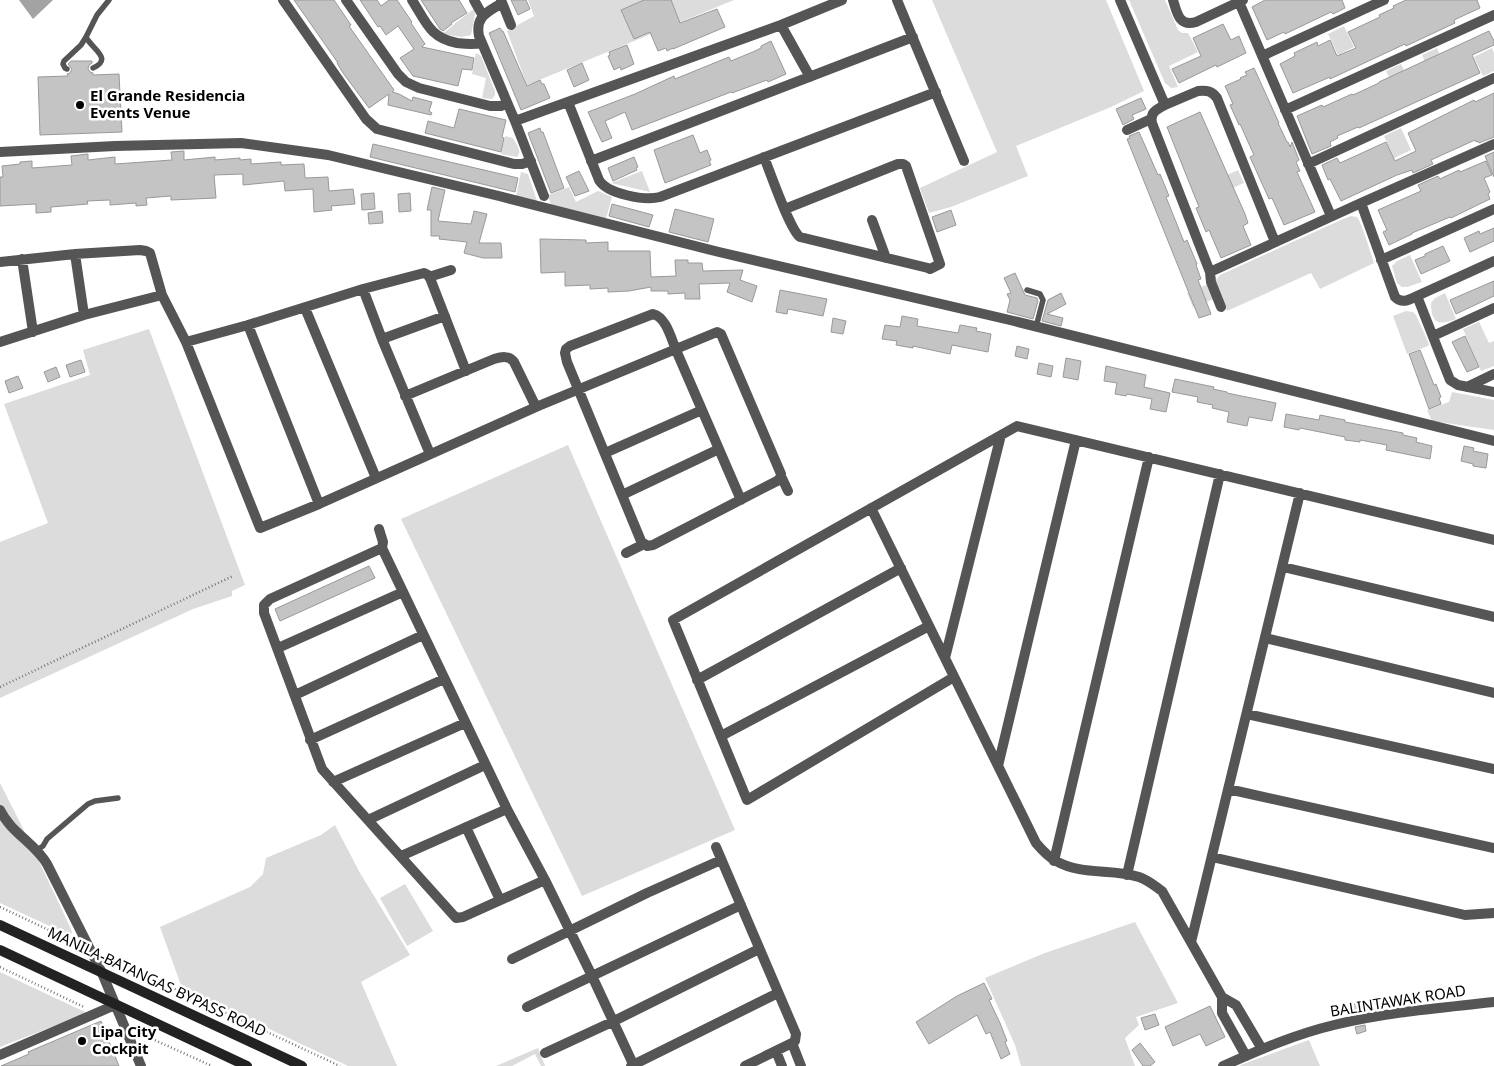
<svg xmlns="http://www.w3.org/2000/svg" width="1494" height="1066" font-family="'Noto Sans',sans-serif">
  <style>
    .green { fill: #dcdcdc }
    .water { fill: #a3a3a3 }
    .building { fill: #c4c4c4; stroke: #999 }
    .lines { fill: none; stroke-linecap: round; stroke-linejoin: round }
    .path { stroke: #777; stroke-width: 2.5; stroke-dasharray: 1 2.5; stroke-linecap: butt }
    .service { stroke: #555; stroke-width: 5.5 }
    .minor { stroke: #555; stroke-width: 10 }
    .tertiary { stroke: #555; stroke-width: 10 }
    .secondary { stroke: #222; stroke-width: 10 }
    .poi-dot { fill: #000; stroke: #fff; stroke-width: 2 }
    .labels { text-anchor: middle; stroke-width: 5; stroke-linejoin: round; paint-order: stroke }
    .poi-label { font-size: 15px; font-weight: bold; fill: #000; stroke: #fff; text-anchor: start }
    .street-label { font-size: 15px; fill: #000; stroke: #fff }
  </style>
  <rect width="100%" height="100%" fill="#fff"/>
  <!-- green -->
  <path class="green" d="M528 0H734L527 85 507 31 534 16Z
    M932 0H1106L1144 91 1111 107 1016 146 1028 176 951 207 929 213 920 188 997 152Z
    M1129 0H1165L1178 30 1182 33H1188L1198 52 1169 66 1178 87 1171 88 1165 83Z
    M474 9 475 14 471 35 461 37 442 34C453 26 462 17 474 9Z
    M1344 26 1354 47 1338 55 1328 34Z
    M1437 48 1446 69 1431 76 1422 55Z
    M1492 48 1494 53V71L1483 76 1474 57Z
    M476 53 481 56 495 91V95L492 99 482 98 486 78 472 74Z
    M1401 64 1411 85 1396 92 1386 71Z
    M1401 128 1411 150 1394 158 1384 136Z
    M505 136 513 138C516 144 523 151 517 157L501 154Z
    M1238 170 1244 183 1212 197 1207 184Z
    M642 171 650 192 611 183Z
    M521 172 528 174 537 201 516 196Z
    M569 187 576 202 598 191 612 197 606 219 551 205 548 195Z
    M1351 216 1357 217C1361 221 1371 254 1374 263L1320 289 1311 273 1227 311 1216 284V280L1220 275 1343 219Z
    M1410 255 1422 282 1407 287H1402L1397 283 1392 266 1397 261Z
    M1208 284 1214 299 1193 307 1187 293Z
    M1445 293 1456 319C1438 326 1431 323 1431 303L1435 298Z
    M1406 311 1413 312 1416 315 1429 344 1428 346 1407 354 1393 316Z
    M1479 322 1489 343 1494 341V366L1481 371 1463 329Z
    M149 329 245 585 232 591V596L193 609 0 698V542L48 523 4 404 90 375 83 350Z
    M1452 392 1494 400V430L1432 421 1427 410 1449 402Z
    M568 445 735 830 582 896 401 519Z
    M0 783C25 831 48 880 71 929L72 933 69 935 0 903Z
    M335 825 360 873 410 955 361 982 397 1066H348L182 988 160 927 250 887 263 874 266 858 321 835Z
    M405 884 433 931 407 946 380 898Z
    M1135 922 1178 1003 1136 1017 1139 1025 1125 1038 1135 1066H1021L1015 1045 985 978 1045 953Z
    M0 972 87 1013 0 1047Z
    M1309 1040 1320 1066H1238Z
    M538 1048 545 1066H541L535 1054 512 1066H496Z"/>
  <!-- water -->
  <path class="water" d="M19 0H53L33 19Z"/>
  <!-- building -->
  <path class="building" d="M294 0H334L351 25 349 26 394 90 392 92 399 94 412 101 413 97 432 102 429 111 432 113 431 115 388 105 389 94 369 108 343 73 337 63H338Z
    M360 0H377L381 6 389 0H397L412 22 411 23 425 44 422 47 474 58 472 70 462 69 458 86 413 76 400 58 414 49 398 26 386 35 380 26 378 27Z
    M421 0H459L467 13 451 23 452 24 443 31 440 29Z
    M511 0H526L530 9 518 15Z
    M644 0H671L680 23 717 9 725 27 673 49V48L667 51 666 48 658 51 650 32 634 39 621 10Z
    M1265 0H1342L1345 8 1333 14 1331 12 1285 34 1284 32 1267 40 1252 7Z
    M1406 0H1477L1480 8 1454 20 1455 23 1406 46 1405 44 1330 79V77L1293 93 1280 64 1295 56 1294 53 1317 42 1318 46 1330 40 1337 56 1356 48 1348 32 1380 17 1379 15 1394 8 1393 6Z
    M1223 24 1231 40 1239 36 1246 53 1217 67 1216 65 1179 83 1172 69 1201 56 1193 38Z
    M500 28 502 31H503L527 86 540 80 542 84H544L550 98 521 110 489 33Z
    M1489 31 1494 41V45L1472 55 1480 73 1359 128 1358 127 1337 136 1338 138 1330 142 1331 146 1312 154 1297 116 1322 105 1323 107 1352 94 1353 95 1379 83V82Z
    M771 41 786 74 768 82 767 80 732 93 731 92 632 130 625 112 605 121 612 138 602 142 588 112 635 94 674 76 675 79 729 57 731 61 755 51 761 48V46Z
    M627 45 634 64 621 70 620 67 614 70 608 56 610 55 609 52Z
    M71 61H92V63L89 65 88 69 90 72 93 73V75L119 74 122 132 40 135 38 77 68 76 67 74 70 73 72 69 68 64Z
    M582 63 589 80 574 87 567 70Z
    M1254 68 1279 123H1278L1287 142H1288L1290 147 1292 142 1299 160 1296 162 1300 171 1297 172 1315 212 1284 225 1272 198 1269 199 1250 157 1254 155 1240 124 1239 125 1230 105 1233 104 1225 86 1241 79 1240 78 1247 75 1245 72Z
    M1494 93V137L1479 143 1478 141 1476 142 1475 140 1431 160 1433 164 1413 173 1412 170 1397 175 1341 201 1330 179 1328 180 1322 165 1337 158 1340 163 1386 142 1395 161 1416 151 1408 133 1474 100 1475 102Z
    M1141 98 1146 109 1132 115 1134 119 1123 125 1116 109Z
    M459 109 506 120 502 137 504 138 501 152 425 133 428 121 454 128Z
    M1200 112 1245 214 1248 223 1243 226 1251 245 1221 258 1209 230 1206 232 1196 208 1199 207 1167 127Z
    M540 128 541 132H543L564 188 551 193 528 133Z
    M1139 132 1158 175 1160 174 1169 196 1166 197 1184 242 1187 240 1197 264 1196 265 1201 279 1198 280 1211 314 1199 318 1127 139 1130 138 1129 136Z
    M693 135 700 153 707 150 711 160 709 161 711 165 665 183 654 150Z
    M373 144 518 178 515 192 370 157Z
    M184 151V160L215 157V160L240 158V160L251 159V164L281 162V165L304 164 305 178 328 177 329 191 353 189 355 204 331 206 332 210 314 212 313 189 285 191 284 181 243 185V174L214 175 216 198 171 200V196L146 198 147 205 136 206V203L110 205V200L87 201 88 204 51 207V212L36 213V204L0 206V177H3L2 166 20 164V162L32 161V168L72 165 71 156 88 154V160L115 157V164L172 160 171 152Z
    M1494 152V177L1485 156Z
    M634 157 638 167 636 168 637 170 613 181 608 168Z
    M1486 161 1492 175 1484 178 1490 192 1488 194 1490 199 1451 218 1450 217 1412 233V234L1389 245 1383 232 1387 230 1378 210 1421 191 1418 185 1438 176 1440 179 1459 170 1460 172Z
    M579 171 589 191 575 196 566 177Z
    M432 187 445 190 438 221 471 224 474 211 487 214 479 243H501L502 258H483L464 253 467 242 439 239 440 236H431V210H427Z
    M374 193 375 209 362 210 361 194Z
    M410 193 411 211 399 212 398 194Z
    M612 204 653 215 649 227 609 216Z
    M675 209 714 219 708 242 669 232Z
    M951 210 956 225 937 232 932 217Z
    M382 211 383 223 369 224 368 213Z
    M1494 228V241L1470 252 1464 238 1479 231 1480 234Z
    M540 239 586 240V243L608 242V251H650L651 277 676 276 675 260H688V263H702L703 271 743 270 740 280 757 286 752 302 727 292 730 283 699 284 700 299H685V293L668 294V291H651V287L629 291 608 292V288L590 289V285L565 286V272L541 273Z
    M1443 246 1450 261 1421 274 1415 260 1425 256V254Z
    M1015 273 1025 295 1037 298 1038 301 1033 319 1007 312 1010 300 1007 294 1011 293 1004 278Z
    M1494 281V296L1456 314 1450 300Z
    M780 290 827 299 823 316 788 309 787 314 776 312Z
    M1061 293 1066 304 1047 314 1063 318 1061 326 1042 321 1048 300Z
    M902 316 918 319 917 326 958 333 960 325 977 328 976 331 991 334 988 352 952 345 950 354 913 346V348L896 345 897 341 882 339 885 325 900 327Z
    M833 318 846 321 843 334 831 332Z
    M1465 336 1479 367 1467 372 1452 342Z
    M1017 346 1029 349 1027 359 1015 356Z
    M1420 350 1434 385 1436 384 1441 397 1439 398 1441 404 1429 409 1409 354Z
    M1066 358 1081 361 1078 380 1063 377Z
    M81 360 85 372 70 377 66 365Z
    M1039 363 1053 366 1051 377 1037 374Z
    M1106 366 1146 375 1144 387 1170 393 1166 412 1150 409 1152 399 1127 394 1126 396 1115 394 1117 383 1104 381Z
    M56 367 60 377 48 382 44 372Z
    M18 376 23 388 9 393 5 381Z
    M1175 379 1214 387 1213 389 1227 392V393L1276 403 1272 421 1249 417 1247 426 1227 422 1229 412 1212 408 1213 405 1197 402 1198 397 1172 392Z
    M1286 414 1319 420 1320 415 1345 420V422L1403 433V435L1417 438 1416 442 1432 446 1430 459 1386 450 1387 445 1360 440V442L1345 440V437L1300 428 1299 430 1284 427Z
    M1464 446 1474 448 1473 451 1488 454 1486 468 1473 466V464L1461 461Z
    M369 566 375 578 280 621 275 609Z
    M984 983 992 999 989 1000 1000 1023 1007 1041 1005 1042 1010 1054 1001 1059 990 1032 986 1034 977 1015 929 1044 916 1022 957 996Z
    M1359 1003 1361 1012 1352 1014 1349 1005Z
    M1210 1006 1225 1037 1206 1046 1200 1034 1173 1046 1165 1027Z
    M1155 1014 1159 1025 1145 1030 1141 1018Z
    M101 1021 119 1066H1L29 1054 28 1052Z
    M1365 1025 1366 1031 1357 1034 1355 1027Z
    M1140 1043 1155 1062 1150 1066H1143L1132 1050Z"/>
  <g class="lines">
    <!-- path -->
    <path class="path" d="M0 687 233 576
      M0 907 74 942
      M108 958 340 1066
      M0 967 84 1007
      M139 1033 212 1066"/>
    <!-- service -->
    <path class="service" d="M86 37 97 15 109 0
      M67 69 65 68 63 64 64 61 81 45 86 37C91 48 114 59 93 68
      M1027 290 1040 294 1043 300 1036 327
      M37 850 43 846 47 839 88 804 95 801 118 798"/>
    <!-- minor -->
    <path class="minor" d="M283 0 366 119 377 129 514 164H522L531 161
      M346 0 398 74 406 82 419 88 490 106H501L507 103
      M412 0C426 22 430 38 457 43 466 44 472 45 481 43
      M474 0 483 16
      M501 0 511 25
      M897 0 964 161
      M1120 0 1165 105 1198 91C1207 90 1212 91 1217 98L1275 242
      M1173 0C1177 13 1179 27 1196 22L1243 0
      M1239 2 1331 216
      M502 3C488 12 475 16 479 36L515 121 544 196
      M781 25 810 77
      M1262 56 1384 0
      M568 102 599 180C607 194 645 201 660 197L936 92
      M1165 105C1155 110 1150 113 1152 123L1210 272 1211 282 1221 307
      M1285 110 1494 15
      M515 121 781 25 842 0
      M1127 130 1151 119
      M0 152 115 146 241 143 328 155 499 196 719 252 1014 321 1494 441
      M764 157C770 172 790 230 800 237L928 268 930 269 940 264 906 166 903 164H898L785 209
      M591 161 913 37
      M1308 164 1494 78
      M1361 203 1395 297C1402 304 1409 300 1417 296L1450 380 1458 385 1494 392
      M872 220 886 258
      M75 254 84 315
      M22 259 33 332
      M1381 260 1494 209
      M0 262 75 254 140 250 146 251 150 253 162 295 186 342 260 528 319 504 536 407 717 332 721 334 781 474V477L777 481 653 545 647 546 641 541 567 362 565 353 566 349 570 346 653 314C666 317 671 338 676 350L741 500
      M1210 272 1361 203 1494 144
      M429 277 451 270
      M363 289 382 339 430 454
      M1417 296 1494 261
      M305 308 376 478
      M248 325 319 504
      M1433 336 1494 308
      M382 339 445 316
      M0 342 84 315 162 295
      M186 342 248 325 363 289 424 273 428 275 430 278 466 371
      M1467 387 1494 374
      M405 396 494 359C501 357 509 355 514 362L536 407
      M605 453 702 410
      M781 476 788 491
      M622 495 719 449
      M871 508 1036 843C1042 850 1048 857 1056 861 1082 876 1112 868 1139 877 1148 880 1155 886 1162 891L1222 997V1013L1246 1056
      M379 529 383 542 382 548 507 809 545 880 592 976 634 1066
      M382 548 270 599 264 605V613L322 769 456 918 463 917 545 880
      M626 553 644 544
      M1283 567 1494 617
      M1265 638 1494 693
      M278 648 403 592
      M945 658 1001 435
      M954 677 747 800 673 620 1017 426 1494 540
      M697 680 901 568
      M295 695 423 635
      M1247 714 1494 769
      M721 736 929 626
      M310 740 444 679
      M998 766 1076 440
      M333 782 465 723
      M1228 789 1494 848
      M0 810C11 833 35 843 47 864L102 973 141 1066
      M368 820 485 765
      M466 827 500 900
      M716 847 796 1034 795 1041 792 1043 745 1066
      M401 856 507 809
      M1212 857 1465 915 1494 913
      M1054 861 1149 457
      M1127 875 1220 474
      M1191 942 1300 493
      M512 959 647 893 721 860
      M1222 997 1236 1005 1262 1049
      M527 1007 741 905
      M792 1043 801 1066
      M776 1051 782 1066
      M545 1053 612 1022 759 949
      M0 1055 115 1005
      M631 1066 778 993"/>
    <!-- tertiary -->
    <path class="tertiary" d="M1223 1066C1259 1050 1296 1034 1334 1025 1387 1012 1441 1008 1494 1002"/>
    <!-- secondary -->
    <path class="secondary" d="M0 925 302 1066
      M0 950 247 1066"/>
  </g>
  <!-- markers -->
  <g class="poi-dot">
    <circle cx="80" cy="105" r="5"/>
    <circle cx="82" cy="1041" r="5"/>
  </g>
  <g class="labels">
    <!-- poi labels -->
    <g class="poi-label">
      <text x="90" y="101">El Grande Residencia<tspan x="90" dy="17">Events Venue</tspan></text>
      <text x="92" y="1037">Lipa City<tspan x="92" dy="17">Cockpit</tspan></text>
    </g>
    <!-- street labels -->
    <g class="street-label">
      <text transform="translate(157 982) rotate(25)" y="5">MANILA-BATANGAS BYPASS ROAD</text>
      <text transform="translate(1398 1001) rotate(-9)" y="5">BALINTAWAK ROAD</text>
    </g>
  </g>
</svg>
